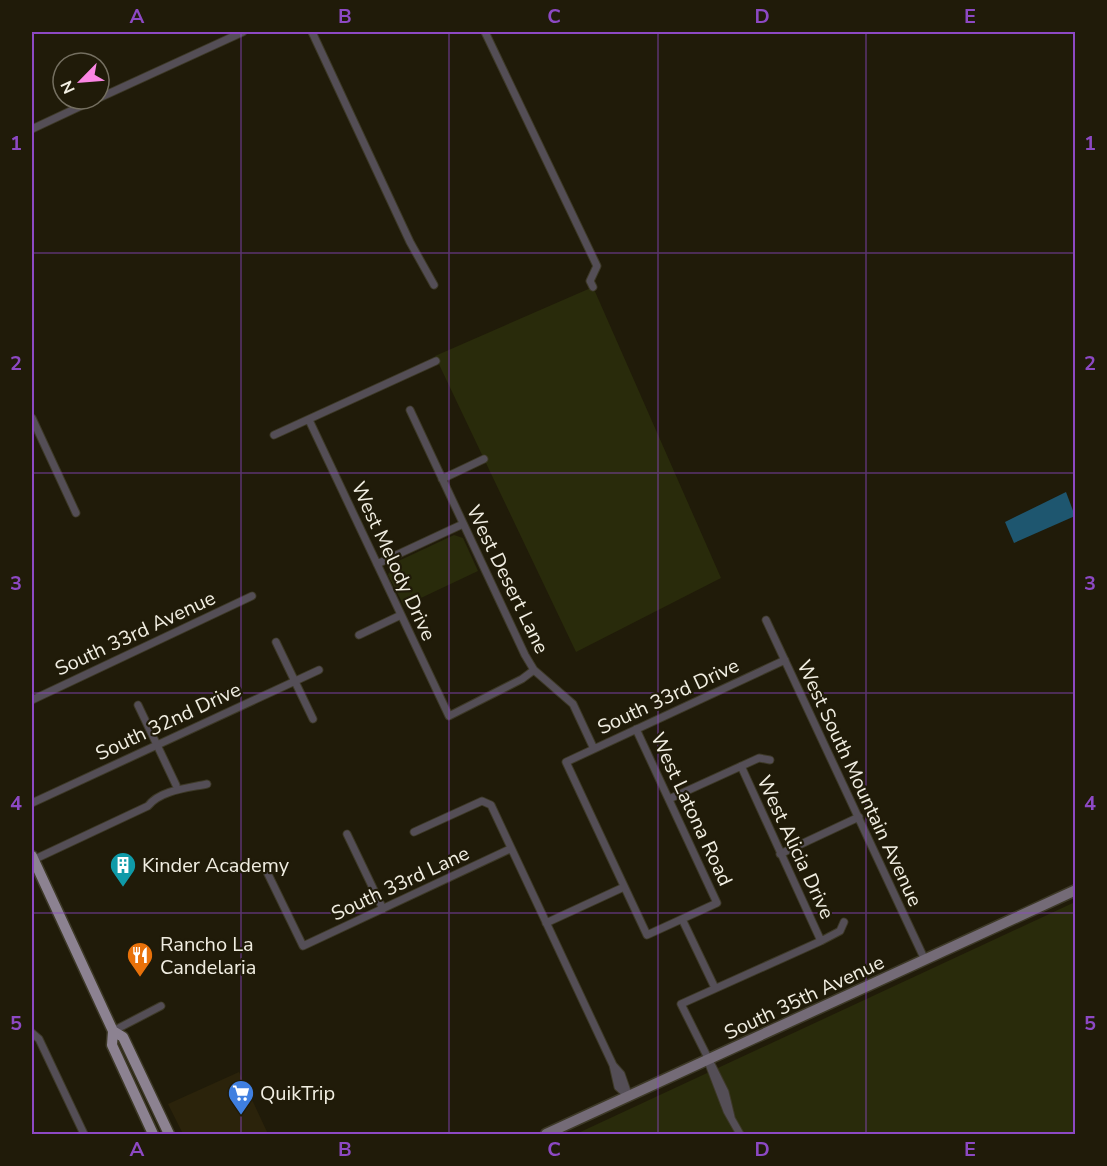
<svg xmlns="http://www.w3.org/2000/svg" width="1107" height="1166" font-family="'Nunito Sans',sans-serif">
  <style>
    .built { fill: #2b230b }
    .green { fill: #292b0b }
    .water { fill: #1e566f }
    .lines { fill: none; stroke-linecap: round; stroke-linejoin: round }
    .street-casing { stroke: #3d3927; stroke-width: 9 }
    .secondary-casing { stroke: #3d3927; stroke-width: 13 }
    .primary-casing { stroke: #3d3927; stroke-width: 13 }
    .street { stroke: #544e56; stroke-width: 7 }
    .secondary { stroke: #746b77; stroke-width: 10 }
    .primary { stroke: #8c8291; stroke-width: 10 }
    .grid { fill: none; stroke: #8d49c4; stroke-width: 1.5; stroke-opacity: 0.55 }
    .labels { text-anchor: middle; stroke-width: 4.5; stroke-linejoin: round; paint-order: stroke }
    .street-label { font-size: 20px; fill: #f1eee2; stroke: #201b09 }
    .poi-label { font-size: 20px; fill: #f1eee2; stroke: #201b09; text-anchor: start }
    .neatline { fill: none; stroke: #8d49c4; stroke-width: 2 }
    .grid-label { font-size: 20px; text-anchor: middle; font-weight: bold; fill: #8d49c4 }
  </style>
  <rect width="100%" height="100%" fill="#201b09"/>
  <!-- built -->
  <path class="built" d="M239 1072 268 1134H183L168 1104Z"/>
  <!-- green -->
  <path class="green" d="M593 287 721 578 576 652 435 356Z
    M454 535 463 538 478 571 404 606 388 575 392 564Z
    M1075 902V1134H576Z"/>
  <!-- water -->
  <path class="water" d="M1066 492 1075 516 1014 543 1005 522Z"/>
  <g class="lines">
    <!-- street casing -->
    <g class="street-casing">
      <path id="street" d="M312 32 410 242 434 285
        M485 32 597 266 590 281 593 287
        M99 98 243 32
        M32 129 96 99
        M410 410 525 655 534 670 573 704 594 749
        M32 418 76 513
        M309 420 449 716 522 679 534 670
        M274 435 436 361
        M442 479 484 459
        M377 564 463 524
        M766 620 925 960
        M359 635 401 615
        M276 642 313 719
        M32 700 252 596
        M138 705 176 785
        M636 729 717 903 647 935 566 762 785 660
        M741 766 821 941
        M669 799 759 758 770 760
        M32 803 319 670
        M414 832 482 801 491 805 613 1065 621 1074 629 1097
        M347 834 383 909
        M780 854 859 817
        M33 860 148 806C160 790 189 788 207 784
        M266 870 303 946 510 849
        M682 919 715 988
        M546 923 624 887
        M113 1031 161 1006
        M32 1033 39 1039 84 1134
        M709 1064 727 1111 740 1134
        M613 1065 618 1087 629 1097
        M731 1117 725 1092 681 1004 821 941 840 931 844 922"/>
    </g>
    <!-- secondary casing -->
    <g class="secondary-casing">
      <path id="secondary" d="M546 1134 1076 890"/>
    </g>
    <!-- primary casing -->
    <g class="primary-casing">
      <path id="primary" d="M32 856 113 1031 112 1045 153 1134
        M113 1031 123 1037 169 1134"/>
    </g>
    <!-- street -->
    <use href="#street" class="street"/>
    <!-- secondary -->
    <use href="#secondary" class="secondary"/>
    <!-- primary -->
    <use href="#primary" class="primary"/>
  </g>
  <!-- grid -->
  <path class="grid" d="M241 32V1134M449 32V1134M658 32V1134M866 32V1134M32 253H1076M32 473H1076M32 693H1076M32 913H1076"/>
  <!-- icons -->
  <defs>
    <g id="building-pin" transform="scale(1.35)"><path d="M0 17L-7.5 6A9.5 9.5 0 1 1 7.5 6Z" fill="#0f9aa8" stroke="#201b09"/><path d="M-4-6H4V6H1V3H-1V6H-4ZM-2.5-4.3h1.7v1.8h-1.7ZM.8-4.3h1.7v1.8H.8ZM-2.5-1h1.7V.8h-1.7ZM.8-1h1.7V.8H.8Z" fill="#fff"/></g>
    <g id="restaurant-pin" transform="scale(1.35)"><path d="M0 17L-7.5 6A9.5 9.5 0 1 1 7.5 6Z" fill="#e8710a" stroke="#201b09"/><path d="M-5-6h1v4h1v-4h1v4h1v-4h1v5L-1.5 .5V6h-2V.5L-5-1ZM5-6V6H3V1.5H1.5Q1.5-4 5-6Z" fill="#fff"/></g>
    <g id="supermarket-pin" transform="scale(1.35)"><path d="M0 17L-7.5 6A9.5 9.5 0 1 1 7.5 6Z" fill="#3f7fe0" stroke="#201b09"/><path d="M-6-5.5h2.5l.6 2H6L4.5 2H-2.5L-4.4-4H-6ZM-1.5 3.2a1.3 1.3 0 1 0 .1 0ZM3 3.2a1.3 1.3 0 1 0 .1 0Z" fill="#fff"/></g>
  </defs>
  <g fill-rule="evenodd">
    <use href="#building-pin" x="123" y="865"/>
    <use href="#restaurant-pin" x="140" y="955"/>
    <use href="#supermarket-pin" x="241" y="1093"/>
  </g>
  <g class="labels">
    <!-- street labels -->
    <g class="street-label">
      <text transform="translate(394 561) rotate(65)" y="7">West Melody Drive</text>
      <text transform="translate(508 579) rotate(64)" y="7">West Desert Lane</text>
      <text transform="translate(135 633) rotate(-25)" y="7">South 33rd Avenue</text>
      <text transform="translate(668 696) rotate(-25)" y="7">South 33rd Drive</text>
      <text transform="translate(168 721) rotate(-25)" y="7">South 32nd Drive</text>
      <text transform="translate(860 783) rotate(65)" y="7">West South Mountain Avenue</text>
      <text transform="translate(692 809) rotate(65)" y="7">West Latona Road</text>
      <text transform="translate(796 847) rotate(65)" y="7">West Alicia Drive</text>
      <text transform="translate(400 883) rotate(-25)" y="7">South 33rd Lane</text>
      <text transform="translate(804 997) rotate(-25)" y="7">South 35th Avenue</text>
    </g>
    <!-- poi labels -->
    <g class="poi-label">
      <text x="142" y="872">Kinder Academy</text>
      <text x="160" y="951">Rancho La<tspan x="160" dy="23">Candelaria</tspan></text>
      <text x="260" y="1100">QuikTrip</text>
    </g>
  </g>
  <!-- border -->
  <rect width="1107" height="1166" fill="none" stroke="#201b09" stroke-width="66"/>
  <!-- north arrow -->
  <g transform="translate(81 81) rotate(245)"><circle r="28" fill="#201b09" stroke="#746f60" stroke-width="1.5"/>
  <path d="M0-4.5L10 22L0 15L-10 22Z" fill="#fb86e4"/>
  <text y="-9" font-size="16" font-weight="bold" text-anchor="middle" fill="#f1eee2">N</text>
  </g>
  <rect x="33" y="33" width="1041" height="1100" class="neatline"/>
  <g class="grid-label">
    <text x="137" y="23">A</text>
    <text x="345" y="23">B</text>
    <text x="554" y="23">C</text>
    <text x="762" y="23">D</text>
    <text x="970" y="23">E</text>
    <text x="16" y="150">1</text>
    <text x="1090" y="150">1</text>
    <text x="16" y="370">2</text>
    <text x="1090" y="370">2</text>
    <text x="16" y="590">3</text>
    <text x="1090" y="590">3</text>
    <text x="16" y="810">4</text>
    <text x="1090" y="810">4</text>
    <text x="16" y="1030">5</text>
    <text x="1090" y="1030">5</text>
    <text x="137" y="1156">A</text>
    <text x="345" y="1156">B</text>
    <text x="554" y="1156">C</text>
    <text x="762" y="1156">D</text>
    <text x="970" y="1156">E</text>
  </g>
</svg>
